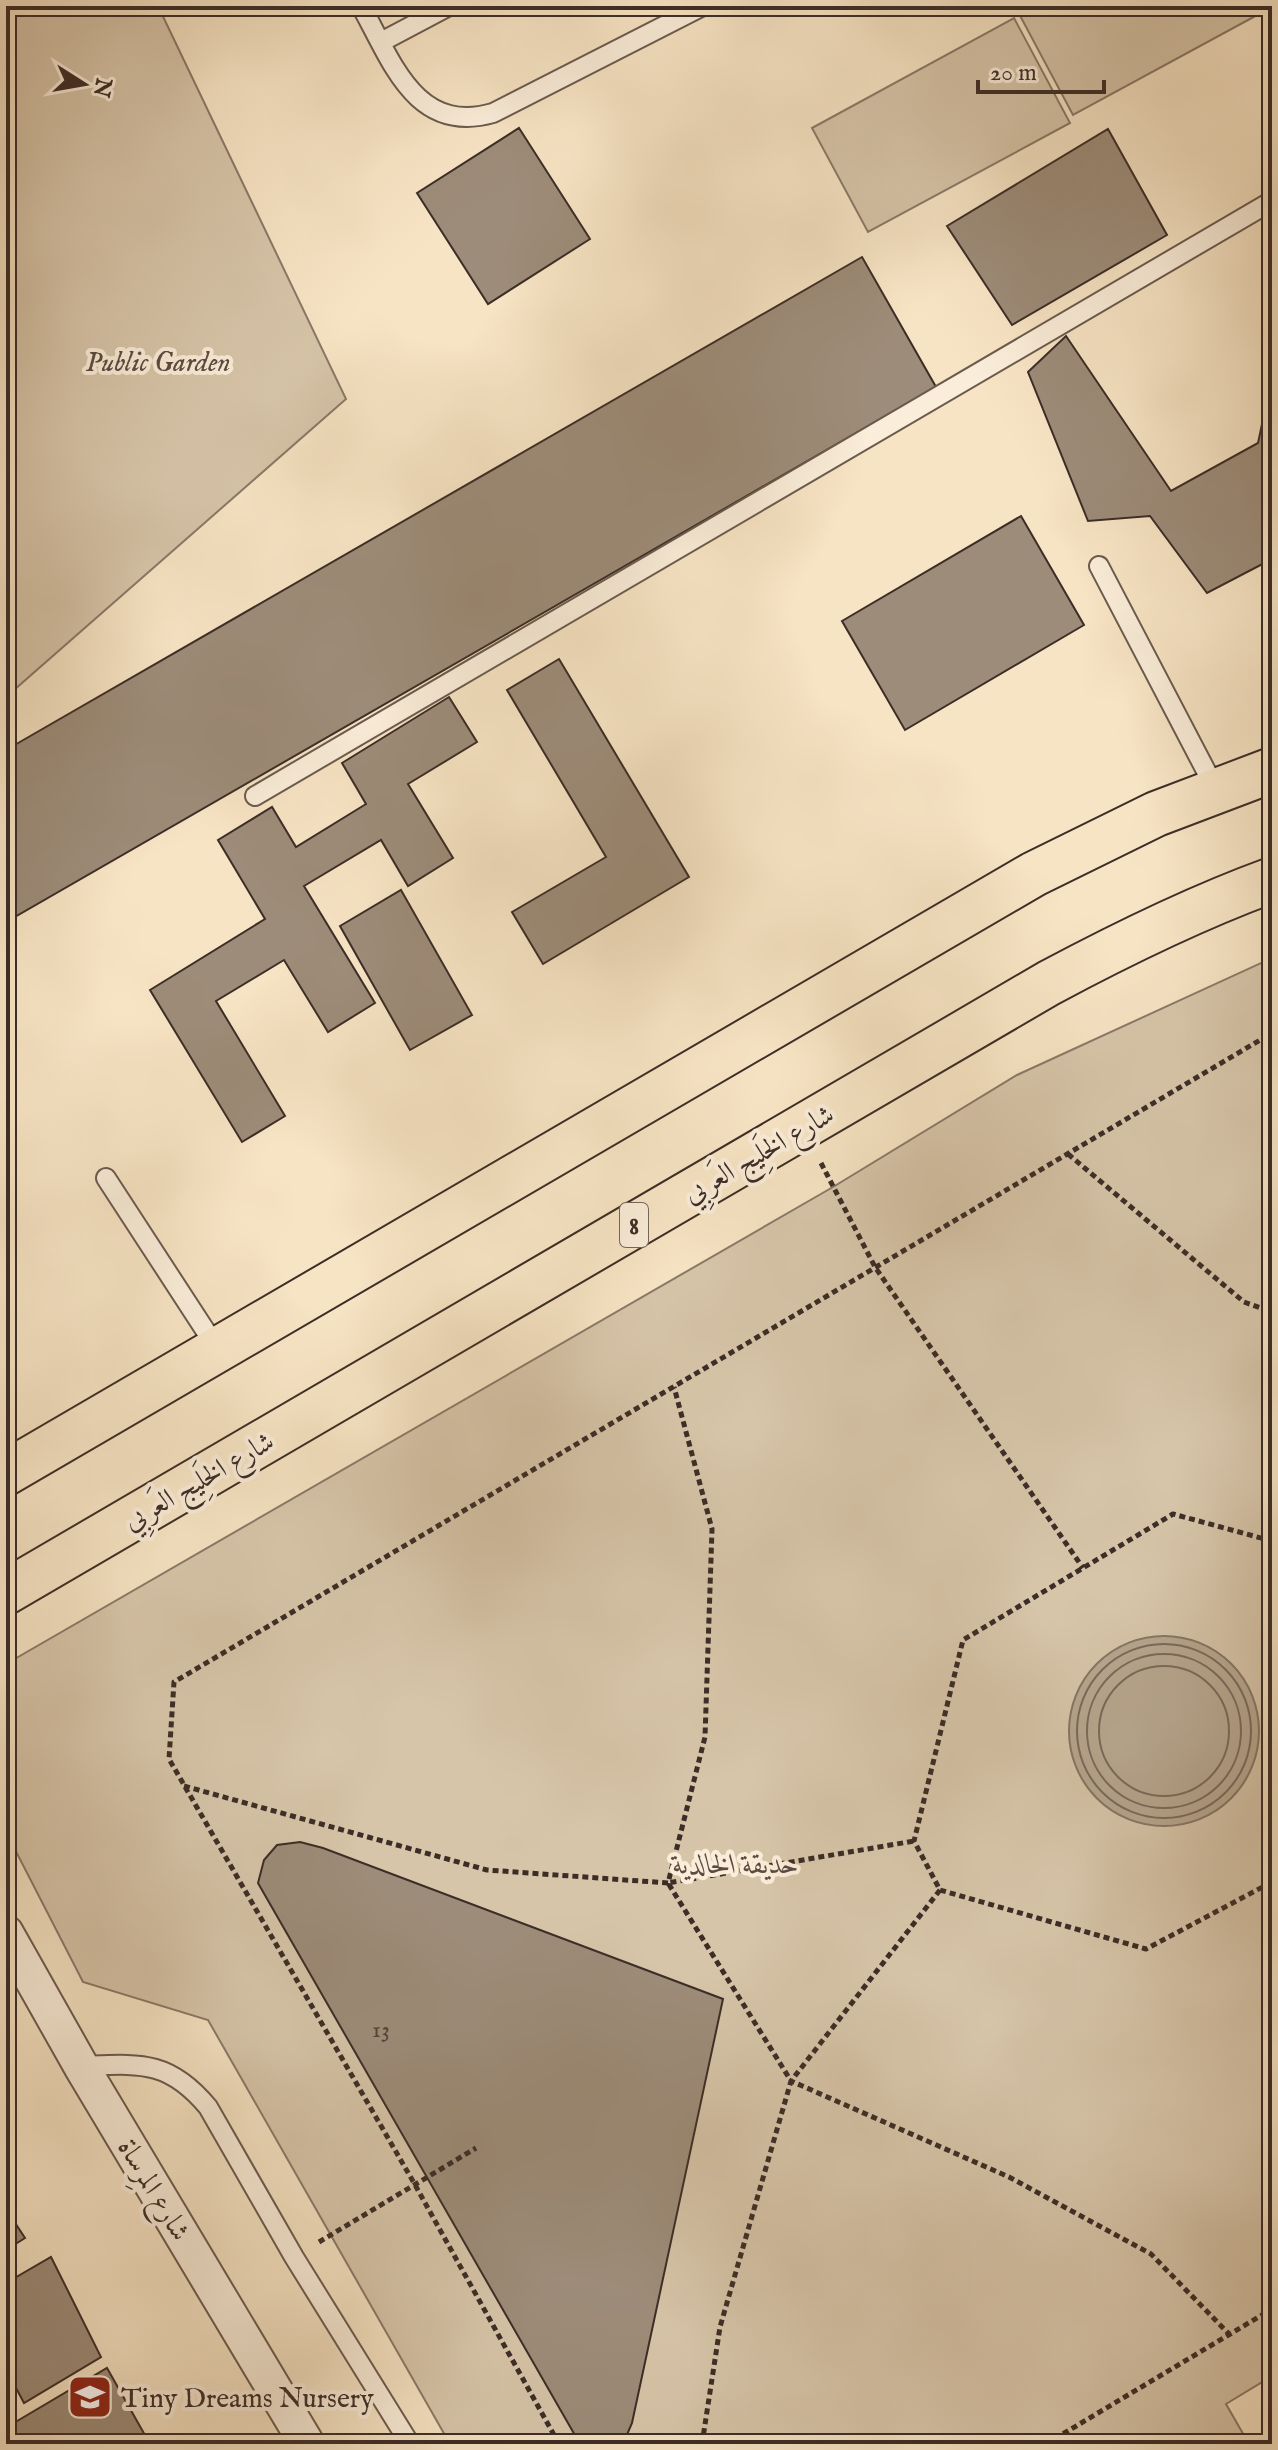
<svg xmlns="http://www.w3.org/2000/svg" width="1278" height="2450" font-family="'IM FELL English',Amiri,serif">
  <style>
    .green { fill: #d7c5a9; stroke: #8a7968; stroke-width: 2 }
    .water { fill: #b7a68f; stroke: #867665; stroke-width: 2 }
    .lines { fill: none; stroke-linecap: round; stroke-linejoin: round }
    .shore { stroke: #7a6a5b; stroke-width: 2 }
    .building { fill: #9d8c79; stroke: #3c2d27; stroke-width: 2 }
    .lane-casing { stroke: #6b5b4e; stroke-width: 22 }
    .street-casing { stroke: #6b5b4e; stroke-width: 38 }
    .highway-casing { stroke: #3c2d27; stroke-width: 48 }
    .path { stroke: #3c2d27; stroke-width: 5; stroke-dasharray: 6 4; stroke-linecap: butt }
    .lane { stroke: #faedd9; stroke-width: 18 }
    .street { stroke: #faedd9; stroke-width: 34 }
    .highway { stroke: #f7e4c4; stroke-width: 44 }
    .labels { text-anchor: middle; stroke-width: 8; stroke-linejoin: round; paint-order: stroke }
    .number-label { font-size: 24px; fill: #54453c }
    .shield { fill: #faedd9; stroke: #75675c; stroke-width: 2 }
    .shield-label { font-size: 26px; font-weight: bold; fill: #3c2d27 }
    .park-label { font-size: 28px; font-style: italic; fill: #5b4b41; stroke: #faedd9 }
    .street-label { font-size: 28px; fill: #3c2d27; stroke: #faedd9 }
    .poi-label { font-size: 28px; fill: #3c2d27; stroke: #faedd9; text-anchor: start }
  </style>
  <rect width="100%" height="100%" fill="#f7e4c4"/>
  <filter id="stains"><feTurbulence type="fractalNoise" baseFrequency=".0025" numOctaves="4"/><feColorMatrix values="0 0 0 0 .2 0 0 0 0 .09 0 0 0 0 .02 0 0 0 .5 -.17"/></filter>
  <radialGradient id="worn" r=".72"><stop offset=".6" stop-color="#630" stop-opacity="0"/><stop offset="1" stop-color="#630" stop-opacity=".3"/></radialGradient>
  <!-- green -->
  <path class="green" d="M6 6H158L346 399 6 697Z
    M1024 6H1272V7L1073 115 1017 10Z
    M1014 18 1070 123 868 232 812 128Z
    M1272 958V2376L1226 2404 1249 2444H450L208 2020 83 1982 6 1832V1664L833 1187 1017 1075Z"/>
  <!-- water -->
  <path class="water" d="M1069 1731a95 95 0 1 1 190 0a95 95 0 1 1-190 0Z"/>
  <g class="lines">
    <!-- shore -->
    <path class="shore" d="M1077 1731a87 87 0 1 1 174 0a87 87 0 1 1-174 0Z
      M1087 1731a77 77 0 1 1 154 0a77 77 0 1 1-154 0Z
      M1099 1731a65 65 0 1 1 130 0a65 65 0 1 1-130 0Z"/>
  </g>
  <!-- building -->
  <path class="building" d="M519 128 590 239 488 304 417 193Z
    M1108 129 1167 235 1012 325 947 226Z
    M862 257 936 387 6 922V750Z
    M1066 336 1171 491 1258 443 1272 377V559L1207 593 1150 516 1088 521 1028 372Z
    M1021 516 1084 625 905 730 842 621Z
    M559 659 689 877 543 964 512 912 606 857 507 690Z
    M449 697 477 742 408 784 453 858 408 886 381 840 304 886 375 1003 328 1032 284 960 216 1001 285 1116 242 1142 150 990 265 919 218 840 272 807 296 847 366 804 342 763Z
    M401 890 472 1015 410 1050 340 926Z
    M300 1842 323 1848 723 1999 632 2423 623 2444H580L258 1883 264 1860 277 1845Z
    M6 2209 25 2238 6 2250Z
    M51 2257 101 2357 24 2403 6 2369V2283Z
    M107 2368 150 2444H17L7 2427Z"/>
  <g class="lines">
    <!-- lane casing -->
    <g class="lane-casing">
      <path id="lane" d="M361 6C392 61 415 135 493 113L703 6
        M381 42 449 6
        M1099 566 1216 790
        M255 796 1272 201
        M106 1178 218 1350
        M81 2066C139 2064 168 2059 208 2107L294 2257 410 2444"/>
    </g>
    <!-- street casing -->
    <g class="street-casing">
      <path id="street" d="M6 1933 81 2066 307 2444"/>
    </g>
    <!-- highway casing -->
    <g class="highway-casing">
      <path id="highway" d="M6 1473 1034 874 1156 814 1272 770
        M6 1592 1049 983C1122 944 1195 908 1272 880"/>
    </g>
    <!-- path -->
    <path class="path" d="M1068 1154 1244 1302 1272 1312
      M821 1163 875 1267 1083 1568
      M1272 1541 1173 1514 963 1640 914 1841 940 1890 1146 1949 1272 1882
      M184 1786 487 1870 668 1883 705 1737 712 1529 674 1387
      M1266 1886 1272 1896
      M940 1890 791 2081 1009 2177 1151 2254 1229 2334
      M319 2242 476 2148
      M559 2444 414 2183 169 1759 174 1682 1272 1033
      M702 2444 720 2327 791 2081 668 1883 914 1841
      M1046 2444 1272 2309"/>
    <!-- lane -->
    <use href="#lane" class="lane"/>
    <!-- street -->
    <use href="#street" class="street"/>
    <!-- highway -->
    <use href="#highway" class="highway"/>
  </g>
  <!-- icons -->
  <defs>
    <g id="school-square" transform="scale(2.3)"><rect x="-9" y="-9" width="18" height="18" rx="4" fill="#8f2418" stroke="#faedd9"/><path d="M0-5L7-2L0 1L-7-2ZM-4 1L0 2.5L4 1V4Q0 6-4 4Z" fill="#fff"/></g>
  </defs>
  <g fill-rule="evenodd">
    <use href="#school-square" x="90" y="2397"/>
  </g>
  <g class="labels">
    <!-- number labels -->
    <g class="number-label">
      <text x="381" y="2037">13</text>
    </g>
    <!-- shield labels -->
    <rect class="shield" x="620" y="1203" width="28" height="44" rx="6"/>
    <g class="shield-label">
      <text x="634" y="1234">8</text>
    </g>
    <!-- park labels -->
    <g class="park-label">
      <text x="158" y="371">Public Garden</text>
      <text x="736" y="1873">حديقة الخالدية</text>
    </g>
    <!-- street labels -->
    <g class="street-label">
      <text transform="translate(758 1153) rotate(-30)" y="10">شارع الخَلِيج العَربِي</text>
      <text transform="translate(198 1480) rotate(-30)" y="10">شارع الخَلِيج العَربِي</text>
      <text transform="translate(155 2189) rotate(59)" y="10">شارع المِرساة</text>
    </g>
    <!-- poi labels -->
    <g class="poi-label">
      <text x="121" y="2407">Tiny Dreams Nursery</text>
    </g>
  </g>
  <!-- margin -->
  <rect width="1278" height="2450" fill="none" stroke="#f7e4c4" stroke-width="32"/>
  <rect x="8" y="8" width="1262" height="2434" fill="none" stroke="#3c2d27" stroke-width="4"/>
  <rect x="16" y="16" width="1246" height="2418" fill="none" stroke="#3c2d27" stroke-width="2"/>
  <!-- north arrow -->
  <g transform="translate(84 84) rotate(101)" stroke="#faedd9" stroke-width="6" paint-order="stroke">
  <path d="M0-6L14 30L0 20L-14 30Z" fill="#3c2d27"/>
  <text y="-12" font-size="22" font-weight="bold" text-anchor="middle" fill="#3c2d27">N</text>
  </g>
  <!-- scale -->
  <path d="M978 80v12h126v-12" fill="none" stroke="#3c2d27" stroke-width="4"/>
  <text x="990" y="80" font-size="24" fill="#3c2d27" stroke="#faedd9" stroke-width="6" paint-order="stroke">20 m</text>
  <rect width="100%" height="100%" filter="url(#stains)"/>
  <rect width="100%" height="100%" fill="url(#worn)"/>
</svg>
